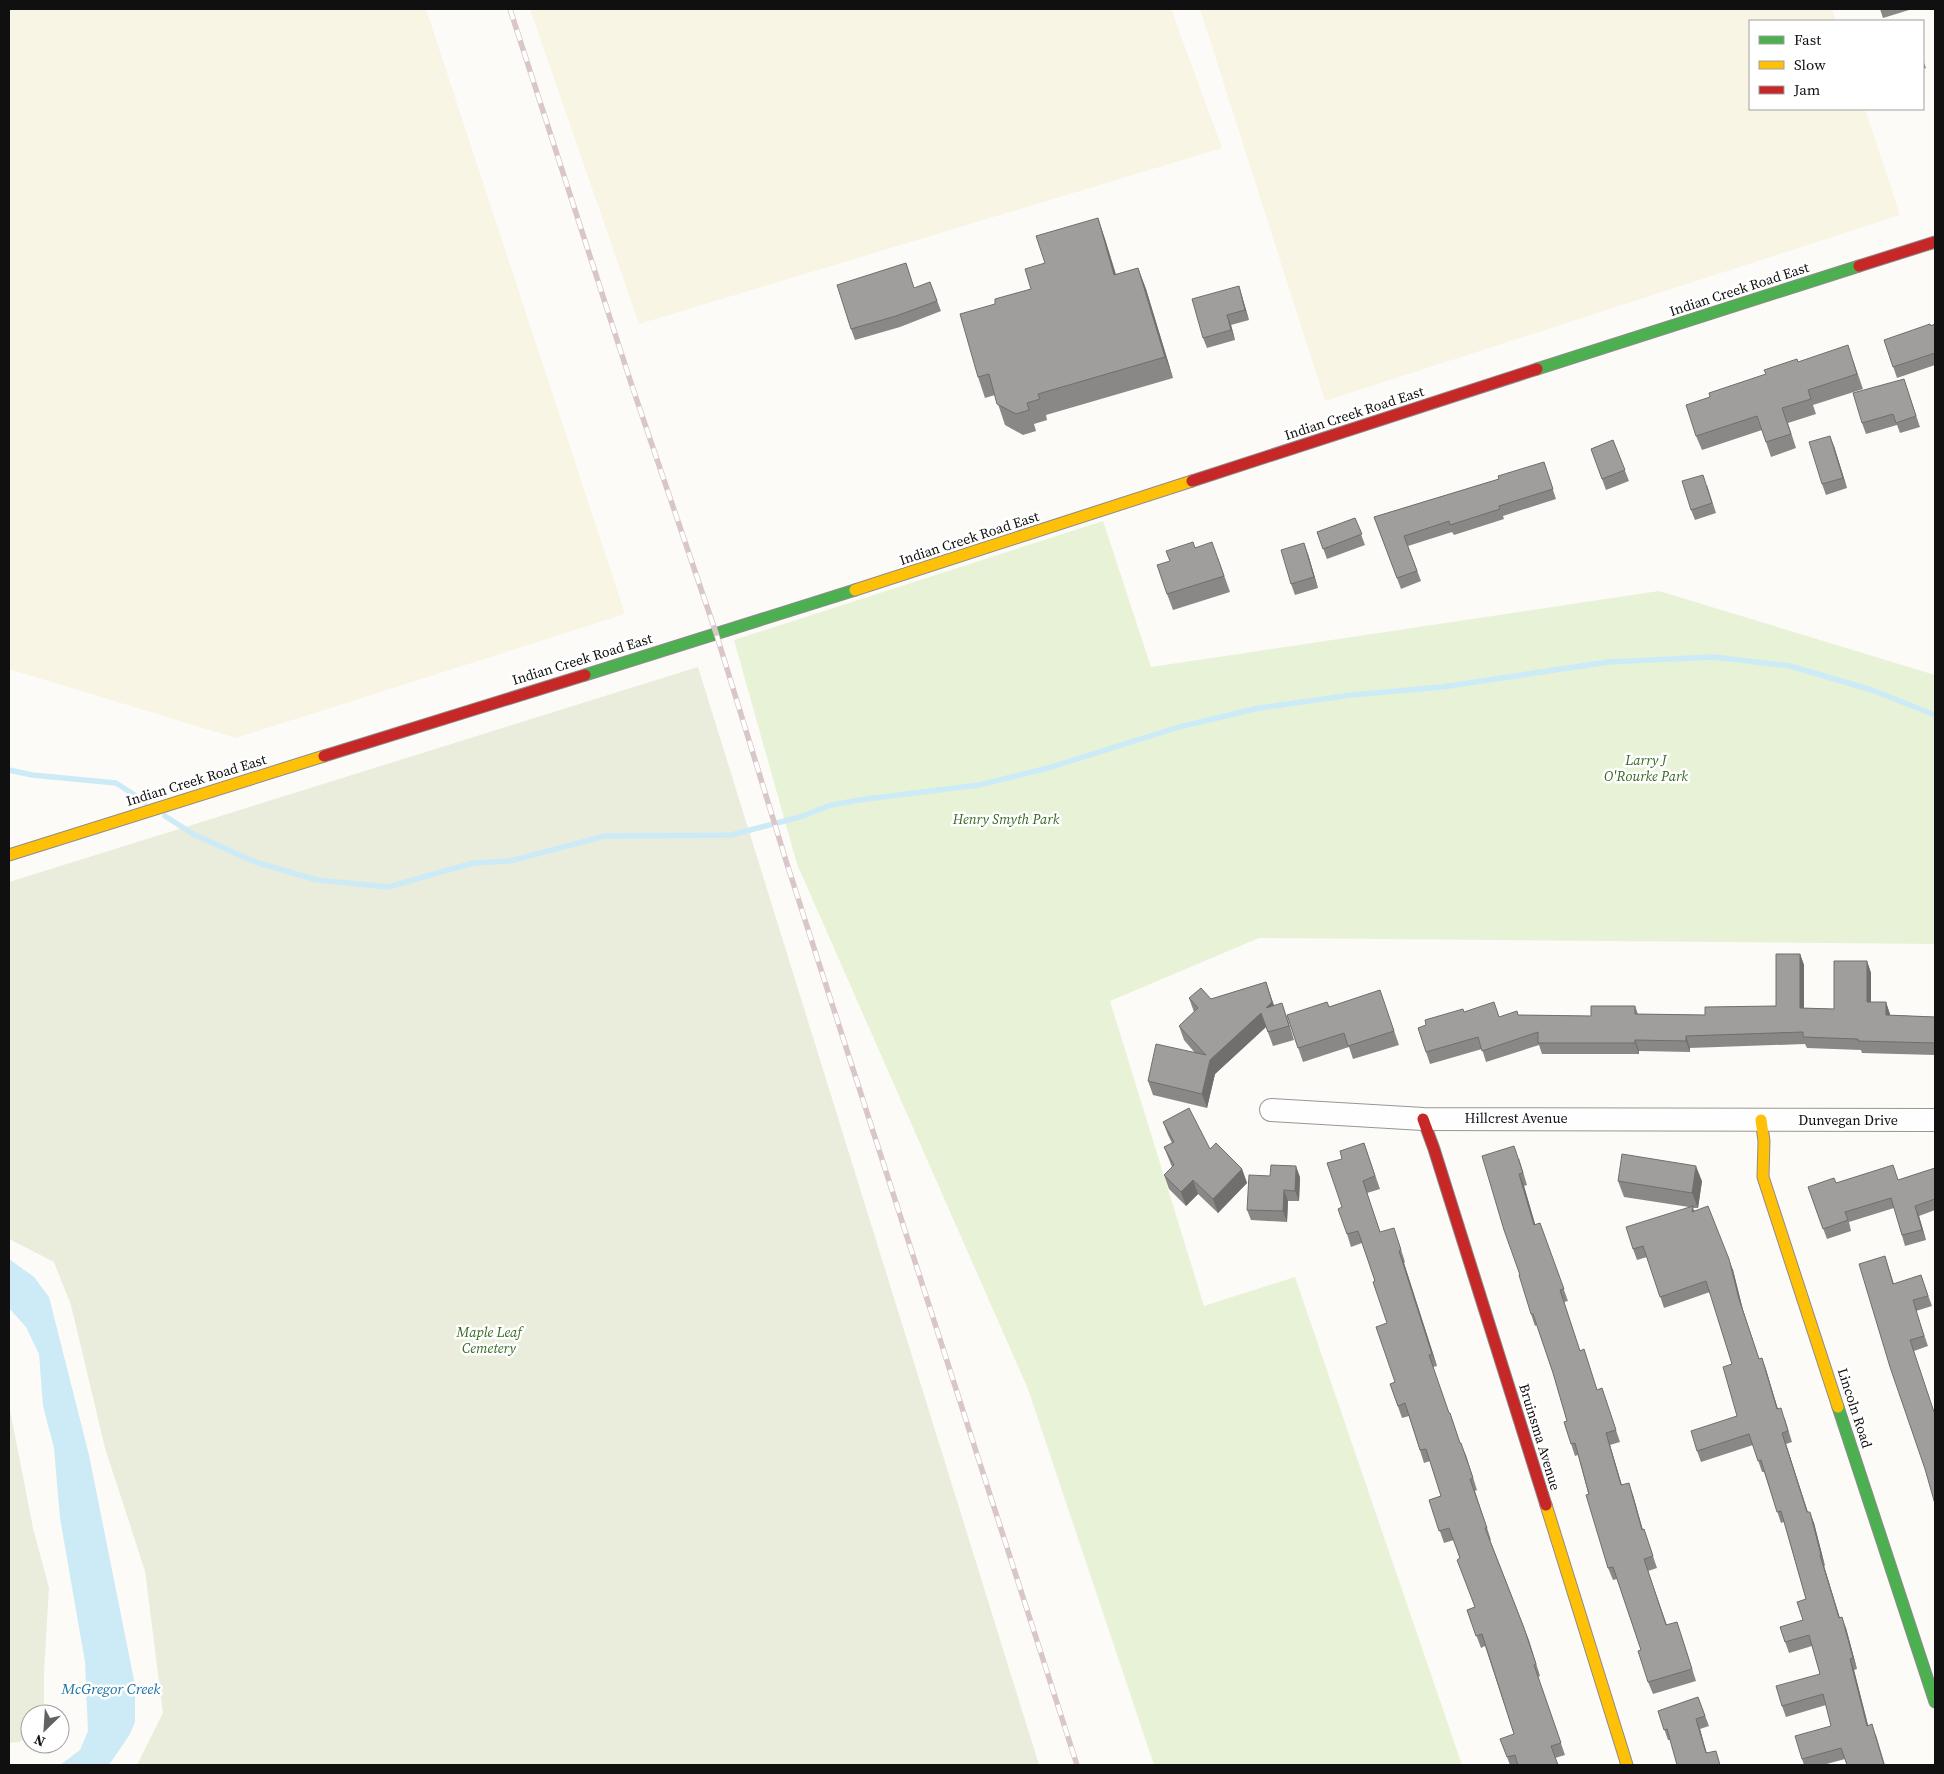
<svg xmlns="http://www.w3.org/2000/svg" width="1944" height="1774" font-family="'Source Serif 4',serif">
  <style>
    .farmland { fill: #f8f5e4 }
    .green { fill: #e8f2d7 }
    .cemetery { fill: #eaeddb }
    .water { fill: #cdebf6 }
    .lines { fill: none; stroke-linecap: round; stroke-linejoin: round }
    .stream { stroke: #cdebf6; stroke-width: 5.5 }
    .street-casing { stroke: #969694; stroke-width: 24 }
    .fast-casing { stroke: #8d8c8b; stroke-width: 13 }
    .slow-casing { stroke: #8d8c8b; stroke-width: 13 }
    .jam-casing { stroke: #8d8c8b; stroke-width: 13 }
    .street { stroke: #fffefe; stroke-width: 22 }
    .fast { stroke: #4caf50; stroke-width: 11 }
    .slow { stroke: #ffc107; stroke-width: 11 }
    .jam { stroke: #c62828; stroke-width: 11 }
    .rail-casing { stroke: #d8c6c8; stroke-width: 5.5 }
    .rail { stroke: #fff; stroke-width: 4; stroke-dasharray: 11; stroke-linecap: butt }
    .wall { fill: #8a8886 }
    .shaded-wall { fill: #706f6d }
    .building { fill: #a09e9c; stroke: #706f6d }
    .labels { text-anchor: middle; stroke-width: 5; stroke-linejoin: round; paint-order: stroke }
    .street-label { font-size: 14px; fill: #101010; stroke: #fff }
    .park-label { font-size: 14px; font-style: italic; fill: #356920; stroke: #fff }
    .water-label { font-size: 15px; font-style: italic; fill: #1972a3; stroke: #fff }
  </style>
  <rect width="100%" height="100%" fill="#fcfbf7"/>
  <!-- farmland -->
  <path class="farmland" d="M9 9H426L625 614 236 738 9 669Z
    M530 9H1171L1222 148 639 324Z
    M1200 9H1832L1836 21H1750V109H1865L1900 215 1325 401Z"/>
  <!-- green -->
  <path class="green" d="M1103 521 1151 667 1659 591 1935 675V944L1259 938 1110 1001 1204 1306 1295 1277 1462 1765H1154L1028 1389 797 864 734 640Z"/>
  <!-- cemetery -->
  <path class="cemetery" d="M698 667 1039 1765H137L163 1713 145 1571 105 1448 71 1305 54 1262 9 1239V882Z
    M9 1405 33 1528 49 1588 44 1672V1714H30V1736L19 1742 9 1743Z"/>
  <!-- water -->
  <path class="water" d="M9 1259 34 1277 49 1297 89 1455 135 1685V1722L130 1734 109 1765H60L80 1750 88 1731 85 1662 60 1518 54 1448 43 1406 39 1354 26 1327 9 1308Z"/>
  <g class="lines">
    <!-- stream -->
    <path class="stream" d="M9 770 32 775 116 783 145 802
      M165 816 193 834 255 862 317 880 388 887 473 863 510 861 605 836 731 835 800 817 831 805 866 799 979 785 1048 768 1179 727 1259 708 1351 695 1442 687 1608 662 1713 657 1790 666 1872 690 1935 715"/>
    <!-- street casing -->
    <g class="street-casing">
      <path id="street" d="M1271 1110 1423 1119 1935 1120"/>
    </g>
    <!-- fast casing -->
    <g class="fast-casing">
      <path id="fast" d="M1537 369 1859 266
        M585 675 855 590
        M1838 1407 1935 1702"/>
    </g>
    <!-- slow casing -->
    <g class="slow-casing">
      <path id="slow" d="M855 590 1192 481
        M9 855 324 756
        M1761 1120 1764 1141 1763 1177 1838 1407
        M1546 1505 1627 1765"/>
    </g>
    <!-- jam casing -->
    <g class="jam-casing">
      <path id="jam" d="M1859 266 1935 242
        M1192 481 1537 369
        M324 756 585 675
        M1423 1119 1434 1149 1546 1505"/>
    </g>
    <!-- street -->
    <use href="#street" class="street"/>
    <!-- fast -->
    <use href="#fast" class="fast"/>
    <!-- slow -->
    <use href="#slow" class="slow"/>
    <!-- jam -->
    <use href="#jam" class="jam"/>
    <!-- rail casing -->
    <g class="rail-casing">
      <path id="rail" d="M510 9 631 383 716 633 787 864 1077 1765"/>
    </g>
    <!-- rail -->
    <use href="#rail" class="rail"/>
  </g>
  <!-- wall -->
  <path class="wall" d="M1880 9H1909V10L1883 18Z
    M1923 60 1926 68 1923 69Z
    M1098 218 1105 239 1116 274 1138 268 1146 289 1173 378 1046 415 1047 420 1034 424 1036 431 1023 435 1005 425 995 395 985 398 978 377 995 304 1031 289 1045 263Z
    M930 282 941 311 900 327 855 340 851 329 915 288Z
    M1239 286 1249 320 1231 325 1235 340 1207 348 1203 338Z
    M1935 324V365L1897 378 1884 340Z
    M1853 360 1863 389 1813 405 1816 414 1788 423 1796 448 1771 457 1762 430 1702 450 1696 436 1766 374 1798 362Z
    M1904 379 1920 427 1900 433 1897 425 1866 434 1862 423Z
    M1613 440 1629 481 1606 490 1591 449Z
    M1834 446 1847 488 1826 495 1822 484Z
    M1544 462 1556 499 1503 516 1504 519 1454 535 1452 532 1408 546 1421 581 1401 589 1374 517 1499 479Z
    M1707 485 1716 513 1695 520 1691 510Z
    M1355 518 1365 545 1327 559 1317 532Z
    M1196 547 1218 558 1230 592 1173 610 1167 594 1170 561Z
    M1308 554 1318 588 1295 595 1291 584Z
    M1800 954 1804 965V1008L1834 1009 1867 961 1871 973V1002H1886L1890 1015 1935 1017V1055L1862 1053 1861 1050 1807 1048 1805 1044 1690 1048V1052L1639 1051V1054H1542L1539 1045 1486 1062 1482 1049 1430 1064 1426 1052 1464 1012 1499 1017 1518 1015 1591 1016 1635 1006 1638 1014 1705 1015 1776 1006Z
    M1266 982 1274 1006 1287 1018 1294 1040 1273 1046 1266 1027 1215 1074 1207 1108 1153 1095 1148 1081 1195 1053 1184 1040 1179 1026 1194 1012 1189 998 1211 999Z
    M1380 990 1399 1045 1353 1059 1349 1047 1303 1062 1287 1015 1329 1007Z
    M1163 1122 1210 1149 1242 1169 1247 1183 1218 1213 1198 1194 1186 1206 1169 1189 1164 1175 1172 1167 1164 1147 1172 1143 1168 1135Z
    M1364 1143 1380 1189 1367 1193 1380 1232 1398 1240 1405 1262 1404 1263 1437 1366 1433 1367 1449 1413H1450L1460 1443 1466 1455 1477 1490 1475 1491 1491 1540H1490L1529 1640 1540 1676 1538 1677 1565 1755 1555 1758 1558 1765H1510L1507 1757 1514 1734 1485 1646 1481 1648 1467 1610 1475 1607 1454 1540 1444 1543 1429 1500 1441 1496 1430 1461 1424 1463 1409 1416 1402 1418 1390 1384 1395 1382 1387 1323 1375 1281 1362 1243 1351 1247 1347 1234 1342 1207V1159Z
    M1519 1158 1527 1185 1524 1186 1535 1225 1540 1223 1568 1301 1564 1302 1580 1351 1584 1349 1597 1390 1602 1388 1620 1442 1610 1445 1622 1485 1633 1495 1643 1530 1644 1529 1657 1568 1648 1571 1667 1625 1681 1634 1696 1681 1653 1694 1648 1682 1641 1650 1617 1579 1613 1580 1608 1568 1578 1455 1575 1456 1564 1422 1567 1421 1553 1373 1537 1325 1535 1326 1531 1314 1520 1275Z
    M1935 1168V1210L1919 1216 1926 1240 1905 1246 1894 1208 1849 1222 1851 1231 1827 1239 1808 1187 1836 1183 1898 1180Z
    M1300 1177 1299 1201H1288L1287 1222 1251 1220 1247 1210Z
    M1618 1181H1702L1698 1208H1693L1695 1211 1733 1270 1743 1310 1759 1359 1762 1358 1778 1409 1785 1419 1792 1442 1786 1444 1808 1512 1814 1523 1825 1566H1824L1840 1618 1846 1628 1857 1669 1854 1670 1868 1725 1876 1735 1885 1765H1847L1845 1759 1823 1765H1804L1802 1759 1831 1726 1826 1705 1786 1717 1782 1706 1820 1674 1812 1646 1789 1653 1780 1627 1803 1620 1806 1599 1784 1522 1781 1523 1764 1472H1762L1753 1445 1701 1462 1697 1451 1737 1416 1732 1364 1710 1292 1664 1308 1647 1257 1637 1260 1633 1249 1689 1207 1624 1197Z
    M1885 1256 1894 1284 1921 1275 1932 1306 1916 1311 1928 1346 1914 1351 1925 1469Z
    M1698 1697 1709 1726 1700 1729 1706 1753 1721 1765 1670 1740H1668L1658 1711Z"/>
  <!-- shaded-wall -->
  <path class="shaded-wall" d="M1098 218 1105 239 1122 296 1114 275Z
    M1138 268 1146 289 1173 378 1165 357Z
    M1239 286 1242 296 1249 320 1245 310Z
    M1227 315 1231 325 1235 340 1231 330Z
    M1830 436 1834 446 1847 488 1843 478Z
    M1304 543 1308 554 1318 588 1314 577Z
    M1800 954 1804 965V1019L1800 1008Z
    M1867 961 1871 973V1014L1867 1002Z
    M1266 982 1271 997 1278 1016 1266 1008Z
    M1886 1002 1890 1014V1027L1886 1015Z
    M1282 1003 1287 1018 1294 1040 1289 1026Z
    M1261 1013 1266 1027 1215 1074 1207 1108 1202 1094 1210 1060Z
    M1686 1036 1690 1048V1052L1686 1041Z
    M1635 1040 1639 1051V1054L1635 1043Z
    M1296 1166 1300 1177 1299 1201 1295 1191Z
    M1696 1166 1702 1181 1698 1208 1692 1193Z
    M1242 1169 1247 1183 1218 1213 1213 1199Z
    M1519 1174 1524 1186 1539 1237 1534 1225Z
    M1193 1180 1198 1194 1186 1206 1181 1192Z
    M1284 1190 1288 1201 1287 1222 1283 1211Z
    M1915 1206 1919 1216 1926 1240 1922 1230Z
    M1399 1251 1404 1263 1437 1366 1432 1354Z
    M1729 1259 1733 1270 1743 1310 1763 1370 1739 1299Z
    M1762 1358 1766 1369 1781 1420 1777 1409Z
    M1606 1433 1610 1445 1625 1497 1621 1485Z
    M1782 1433 1786 1444 1811 1523 1807 1512Z
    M1629 1483 1633 1495 1646 1542 1642 1530Z
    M1810 1512 1814 1523 1825 1566 1821 1555Z
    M1820 1555 1824 1566 1843 1629 1839 1618Z
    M1842 1617 1846 1628 1857 1669 1853 1658Z
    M1850 1659 1854 1670 1871 1737 1867 1726Z
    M1696 1719 1700 1729 1710 1764 1706 1753Z"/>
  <!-- building -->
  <path class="building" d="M1098 218 1114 275 1138 268 1165 357 1038 394 1040 399 1027 403 1029 410 1016 414 997 404 989 374 978 377 960 314 995 304V299L1031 289 1025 269 1045 263 1036 236Z
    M906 263 914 288 930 282 937 301 896 316 851 329 837 285Z
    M1239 286 1245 310 1227 315 1231 330 1203 338 1192 299Z
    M1930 324 1931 326 1935 324V353L1893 367 1884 340Z
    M1848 345 1857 374 1808 390 1811 399 1782 408 1791 434 1766 442 1757 416 1696 436 1686 405 1710 397 1709 393 1766 374 1764 370 1797 359 1798 362Z
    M1904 379 1916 416 1896 423 1893 414 1862 423 1853 393Z
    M1830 436 1843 478 1822 484 1809 442Z
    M1613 440 1625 470 1602 479 1591 449Z
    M1544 462 1553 489 1499 506 1500 509 1450 525 1449 521 1404 536 1417 571 1397 578 1374 517 1499 479 1498 476Z
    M1703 475 1712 503 1691 510 1682 481Z
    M1355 518 1362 534 1323 549 1317 532Z
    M1193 542 1195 548 1212 542 1224 576 1167 594 1157 565 1170 561 1166 551Z
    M1304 543 1314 577 1291 584 1281 550Z
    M1776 954H1800V1008L1834 1009V961H1867V1002H1886V1015L1935 1017V1043L1858 1041V1039L1803 1037V1032L1686 1036V1041L1635 1040V1043H1538V1032L1482 1051 1478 1037 1426 1052 1418 1028 1426 1025 1425 1020 1463 1009 1464 1012 1494 1002 1499 1017 1517 1011 1518 1015 1591 1016V1006H1635V1014L1705 1015V1007L1776 1006Z
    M1266 982 1272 1002 1266 1008 1282 1003 1289 1026 1268 1032 1261 1013 1210 1060 1202 1094 1148 1081 1156 1044 1206 1055 1179 1026 1198 1008 1189 998 1201 988 1211 999Z
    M1380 990 1394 1031 1348 1046 1344 1033 1298 1048 1287 1015 1327 1002 1329 1007Z
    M1189 1108 1210 1149 1216 1143 1242 1169 1213 1199 1193 1180 1181 1192 1164 1175 1174 1165 1164 1147 1174 1142 1163 1122Z
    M1364 1143 1375 1176 1363 1181 1380 1232 1394 1228 1401 1250 1399 1251 1432 1354 1429 1355 1449 1413H1450L1460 1443H1461L1473 1478 1470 1479 1487 1528H1485L1524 1628 1536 1664 1534 1665 1561 1743 1551 1746 1558 1765H1518L1515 1755 1507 1757 1500 1739 1514 1734 1482 1634 1476 1636 1467 1610 1475 1607 1457 1560 1460 1558 1449 1528 1439 1531 1429 1500 1441 1496 1426 1449 1420 1450 1405 1403 1398 1406 1390 1384 1395 1382 1376 1327 1387 1323 1373 1282 1375 1281 1358 1231 1347 1234 1338 1209 1342 1207 1327 1163 1342 1159 1340 1151Z
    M1514 1146 1523 1173 1519 1174 1534 1225 1540 1223 1564 1289 1560 1290 1580 1351 1584 1349 1597 1390 1602 1388 1616 1430 1606 1433 1621 1485 1629 1483 1642 1530 1644 1529 1653 1556 1644 1559 1666 1625 1677 1622 1692 1669 1648 1682 1638 1651 1641 1650 1613 1567 1608 1568 1586 1495 1589 1494 1575 1443 1571 1444 1564 1422 1567 1421 1553 1373 1533 1314H1531L1519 1275H1520L1504 1230 1482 1156Z
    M1622 1154 1696 1166 1692 1193 1618 1181Z
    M1271 1165 1296 1166 1295 1191 1284 1190 1283 1211 1247 1210 1249 1175 1270 1176Z
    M1893 1165 1898 1180 1935 1168V1199L1915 1206 1922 1230 1902 1235 1891 1198 1845 1212 1848 1220 1823 1229 1808 1187 1834 1178 1836 1183Z
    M1693 1206 1692 1212 1708 1206 1729 1259 1739 1299 1759 1359 1762 1358 1777 1409 1781 1408 1788 1431 1782 1433 1807 1512H1810L1821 1555H1820L1839 1618 1842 1617 1853 1658 1850 1659 1867 1726 1872 1724 1884 1765H1847L1841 1748 1802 1759 1795 1736 1831 1726 1823 1694 1782 1706 1776 1686 1820 1674 1809 1635 1785 1642 1780 1627 1803 1620 1797 1602 1806 1599 1781 1511 1777 1512 1761 1460 1758 1461 1749 1434 1697 1451 1691 1431 1737 1416 1723 1367 1732 1364 1706 1281 1660 1297 1643 1246 1633 1249 1626 1227Z
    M1885 1256 1893 1284 1921 1275 1928 1296 1913 1300 1924 1336 1910 1340 1934 1412 1935 1411V1504L1925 1469 1890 1367 1859 1264Z
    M1698 1697 1705 1716 1696 1719 1706 1753 1716 1751 1720 1765H1677L1667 1729 1664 1730 1658 1711Z"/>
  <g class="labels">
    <!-- street labels -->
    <g class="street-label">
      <text transform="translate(1739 289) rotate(-18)" y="5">Indian Creek Road East</text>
      <text transform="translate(1354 413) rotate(-18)" y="5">Indian Creek Road East</text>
      <text transform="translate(969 538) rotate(-18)" y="5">Indian Creek Road East</text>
      <text transform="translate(582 659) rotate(-17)" y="5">Indian Creek Road East</text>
      <text transform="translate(196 780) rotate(-17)" y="5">Indian Creek Road East</text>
      <text x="1516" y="1123">Hillcrest Avenue</text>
      <text x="1848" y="1125">Dunvegan Drive</text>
      <text transform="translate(1855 1408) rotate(72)" y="5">Lincoln Road</text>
      <text transform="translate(1540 1437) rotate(73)" y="5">Bruinsma Avenue</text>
    </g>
    <!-- park labels -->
    <g class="park-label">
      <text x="1646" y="765">Larry J<tspan x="1646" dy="16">O'Rourke Park</tspan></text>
      <text x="1006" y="824">Henry Smyth Park</text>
      <text x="489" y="1337">Maple Leaf<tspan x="489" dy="16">Cemetery</tspan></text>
    </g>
    <!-- water labels -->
    <g class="water-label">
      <text x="111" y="1694">McGregor Creek</text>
    </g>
  </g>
  <!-- border -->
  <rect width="1944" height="1774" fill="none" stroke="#101010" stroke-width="20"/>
  <!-- legend -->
  <rect x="1749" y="20" width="175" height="90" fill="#ffffff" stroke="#9f9f9f"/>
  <rect x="1759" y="36" width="25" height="8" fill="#4caf50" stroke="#9f9f9f"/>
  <text x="1794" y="45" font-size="15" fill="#101010">Fast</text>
  <rect x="1759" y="61" width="25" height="8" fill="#ffc107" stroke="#9f9f9f"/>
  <text x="1794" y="70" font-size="15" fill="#101010">Slow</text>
  <rect x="1759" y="86" width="25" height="8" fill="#c62828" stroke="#9f9f9f"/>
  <text x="1794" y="95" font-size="15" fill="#101010">Jam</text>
  <!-- north arrow -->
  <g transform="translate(45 1729) rotate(205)"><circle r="24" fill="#ffffff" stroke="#9f9f9f"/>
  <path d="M0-4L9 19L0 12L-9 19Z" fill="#636261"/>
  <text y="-8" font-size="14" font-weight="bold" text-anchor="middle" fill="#101010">N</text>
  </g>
</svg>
